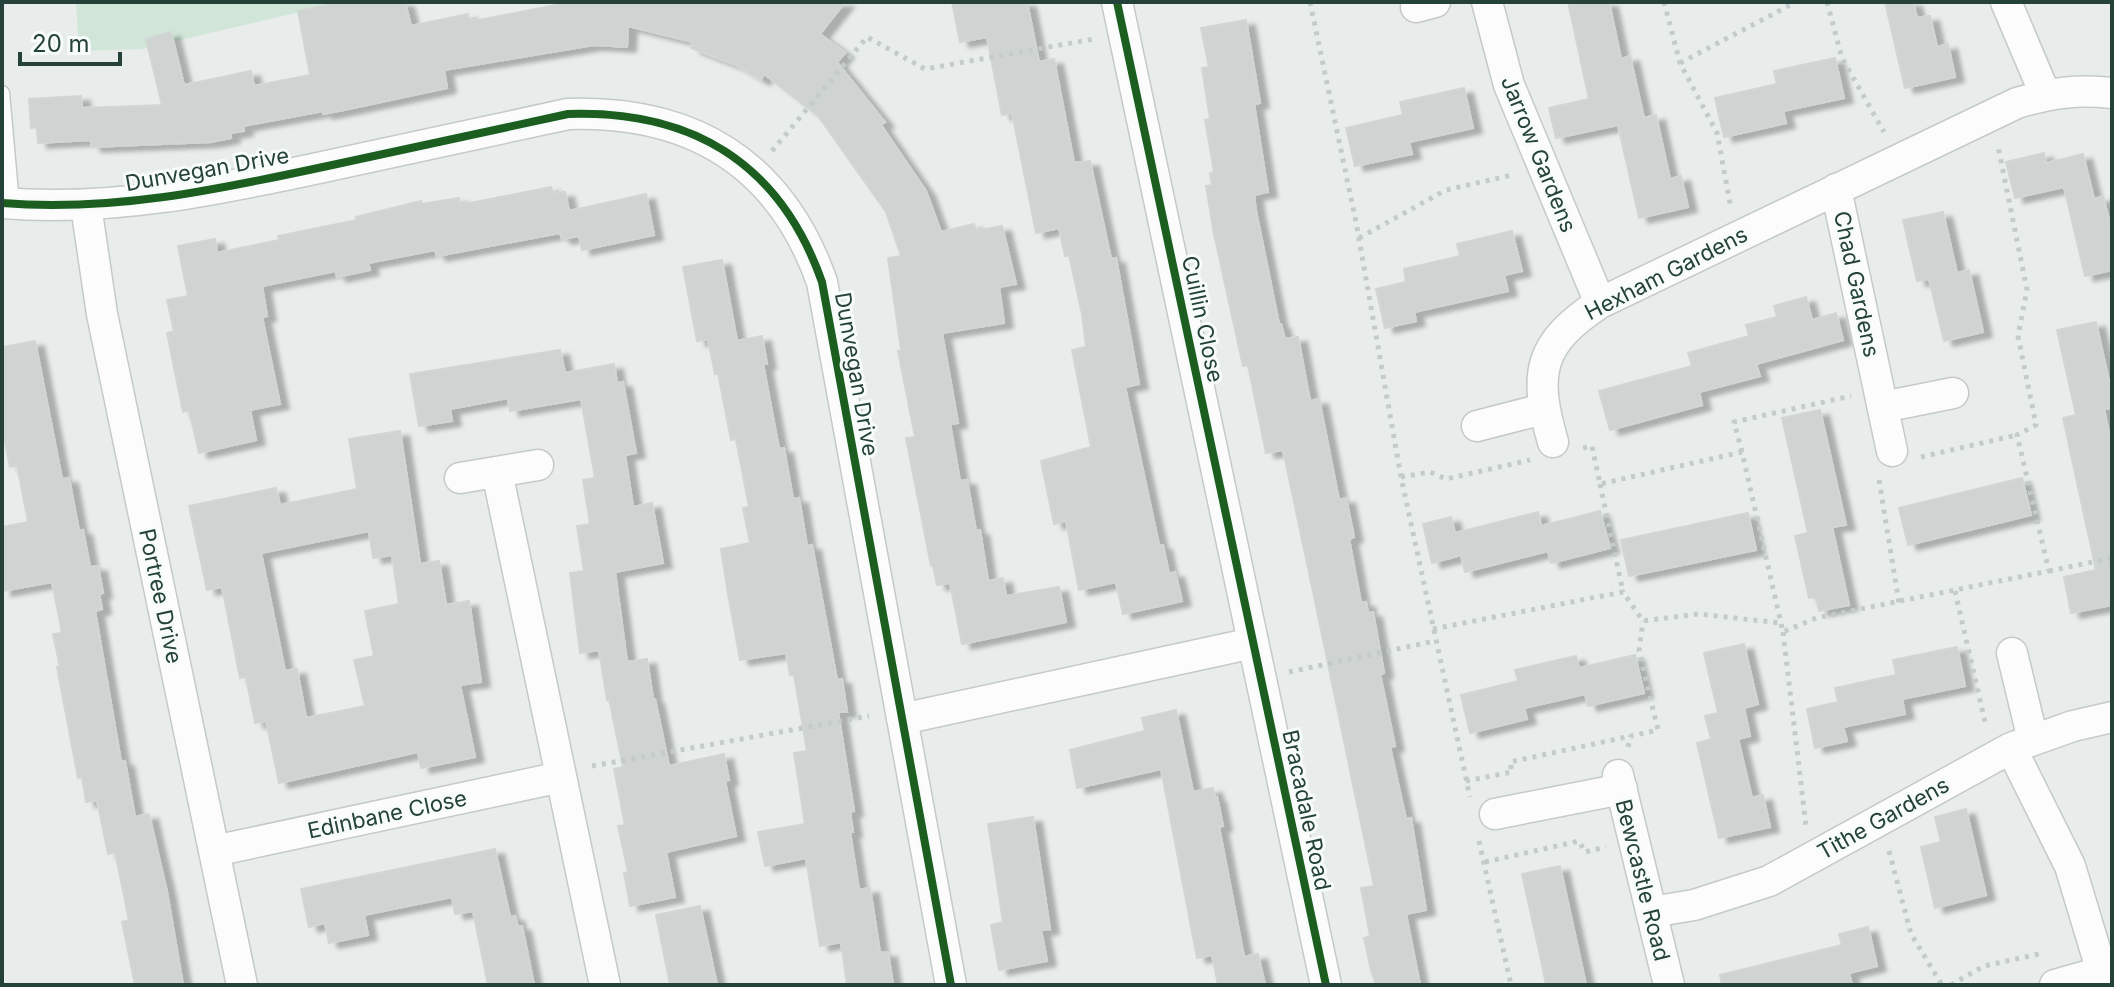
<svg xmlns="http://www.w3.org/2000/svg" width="2114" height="987" font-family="Inter,sans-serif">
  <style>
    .green { fill: #d1e6d8 }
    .building { fill: #cfd4d2; stroke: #d1d6d4; stroke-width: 2; fill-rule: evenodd; filter: url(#shadow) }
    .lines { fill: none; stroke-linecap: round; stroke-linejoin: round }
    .lane-casing { stroke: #c5cac8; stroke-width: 17 }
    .street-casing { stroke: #c5cac8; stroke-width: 33 }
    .path { stroke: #c3ccca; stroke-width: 5; stroke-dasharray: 4 6; stroke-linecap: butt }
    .lane { stroke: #fcfcfc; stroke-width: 14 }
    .street { stroke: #fcfcfc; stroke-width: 30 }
    .cycleway-casing { stroke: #f7fbf9; stroke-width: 13 }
    .cycleway { stroke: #1b5e20; stroke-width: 8 }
    .labels { text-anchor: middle; stroke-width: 6; stroke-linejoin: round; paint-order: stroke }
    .street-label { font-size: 22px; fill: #24423a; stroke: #f7fbf9 }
  </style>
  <defs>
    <filter id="shadow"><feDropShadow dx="9" dy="5" stdDeviation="2" flood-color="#0004"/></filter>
  </defs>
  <rect width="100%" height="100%" fill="#e8edeb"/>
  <!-- green -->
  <path class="green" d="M76 2H342L142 49 79 51Z"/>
  <!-- building -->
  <path class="building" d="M341 2H405L411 26 468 14 469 21 484 19 556 5V2H845L820 34 845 53 837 62 885 122 881 125 926 191 941 232 974 224 976 231 1002 226 1016 284 999 287 1004 323 942 333 958 423 950 424 960 481 967 480 976 531 980 530 988 581 1003 578 1006 596 1059 587 1066 622 962 644 950 583 937 585 933 566H931L906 438 915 437 898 351 901 350 888 258 901 256 886 212 818 116 764 74 761 80 736 65 691 48 693 42 628 26 627 47 594 45 444 70 447 88 344 110 323 114V111L243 126 244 131 230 133 231 138 211 142 92 147 91 140 38 143 37 127 31 128 29 99 81 96 82 108 162 105 146 39 171 32 184 85 251 71 254 86 310 75 298 11Z
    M952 2H1027L1039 62 1054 59 1074 163 1090 161 1111 259 1116 258 1139 384 1125 387 1159 545H1163L1169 574 1175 572 1182 601 1123 614 1116 582 1079 590 1066 521 1054 524 1041 461 1091 447 1072 350 1086 347 1082 314 1069 255 1065 256 1059 228 1036 233 1012 113 1002 115 987 37 960 42Z
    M1568 2H1609L1621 59 1630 56 1644 118 1656 115 1670 179 1681 176 1688 207 1639 218 1618 125 1556 138 1549 108 1589 99Z
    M1885 2H1913L1917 18 1930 16 1937 47 1948 44 1955 77 1905 88Z
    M1246 20 1260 103 1254 104 1268 192 1254 195 1256 211 1279 324H1281L1285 339 1298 337 1310 401 1319 399 1339 500 1346 498 1354 537 1349 539 1361 603 1366 602 1368 613 1373 612 1384 673 1380 674 1395 746 1390 747 1406 819 1411 818 1426 910 1406 914 1420 985H1376L1371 970 1364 938 1370 936 1361 888 1374 886 1316 606 1283 450 1266 453 1248 365 1243 366 1214 234 1206 186 1212 185 1210 173 1214 172 1205 120 1210 119 1202 68 1209 67 1201 28Z
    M1835 58 1844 98 1783 111 1786 123 1724 137 1715 98 1777 84 1774 71Z
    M1464 88 1473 128 1409 142 1412 154 1355 166 1346 128 1403 115 1400 102Z
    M2044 153 2046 163 2083 154 2094 199 2103 196 2112 232V270L2085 276 2064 187 2015 198 2006 162Z
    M551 187 553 194 565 192 569 211 646 194 654 235 582 250 579 236 562 239 560 233 437 256 435 250 368 263 370 270 337 277 336 271 262 286 267 316 262 317 280 404 250 410 256 440 199 453 189 410 183 412 167 333 174 331 167 300 188 296 178 246 215 239 217 253 279 240 278 236 357 220 356 217 421 201 422 204 459 198 460 205Z
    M1943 212 1957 273 1969 270 1983 332 1944 341 1929 279 1917 281 1903 220Z
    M1512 231 1522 271 1504 275 1508 291 1414 312 1416 321 1385 328 1376 289 1406 282 1404 269 1460 256 1457 244Z
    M722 260 737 341 762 336 767 364H763L779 449 784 448 793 499 799 498 807 546 812 545 837 680 842 679 847 712H838L854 811 850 812 853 832H850L859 890 870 888 880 953 888 952 893 985H847L841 942 820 946 806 858 765 866 758 832 805 824 794 753 807 751 794 675H790L786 653 740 660 728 594 721 549 750 543 743 508 749 507 736 439 731 440 718 373 715 374 708 339 697 341 683 267Z
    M1806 297 1812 320 1836 313 1843 340 1756 364 1760 376 1699 392 1702 405 1610 430 1599 391 1692 366 1688 353 1749 336 1746 325 1777 317 1774 306Z
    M2096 322 2112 395V408L2104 409 2112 448V605L2071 613 2064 577 2096 570 2063 418 2076 415 2057 330Z
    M35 341 62 479 69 478 79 531 83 530 90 567 98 566 103 593 99 594 102 609 95 611 121 762 125 761 135 817 149 814 167 892 183 985H135L122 922 129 920 115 852 108 854 97 800 86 802 82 777 78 778 57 667H60L53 634 62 633 52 582 2 591V527L28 522 17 465 10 467 2 427V347Z
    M560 350 565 373 614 364 617 383 623 382 636 453 625 455 633 507 652 503 663 563 615 572 627 662 647 659 653 699H655L669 766 724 754 729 780 725 781 736 836 666 852 675 897 630 906 624 873 628 872 618 826 625 825 614 769 623 767 609 699 607 700 599 650 580 653 570 573 584 571 577 526 590 524 583 480 595 478 581 399 510 411 508 398 450 409 452 421 419 426 410 374Z
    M1820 410 1846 525 1832 527 1849 605 1819 611 1816 597 1809 598 1795 536 1808 533 1782 418Z
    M400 431 420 564 439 561 446 605 469 601 481 682 460 685 475 757 421 768 418 752 279 783 266 721 255 723 246 677 240 678 222 587 207 590 189 506 276 488 280 505 357 489 349 439ZM369 531 373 558 392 555 399 604 365 611 374 656 354 660 365 706 306 718 297 669 285 671 261 553Z
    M2022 478 2031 515 1908 545 1899 508Z
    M1600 511 1610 548 1551 563 1548 551 1465 572 1461 555 1432 563 1423 524 1451 517 1455 533 1538 512 1541 526Z
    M1748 513 1756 550 1629 576 1621 540Z
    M1744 644 1758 704 1744 708 1750 736 1738 739 1752 798 1763 795 1770 827 1719 838 1697 743 1711 739 1705 716 1718 713 1704 653Z
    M1957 647 1965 686 1902 699 1905 714 1843 727 1847 741 1815 748 1807 709 1838 702 1835 688 1896 675 1893 660Z
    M1635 655 1644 693 1588 706 1585 694 1555 701 1524 708 1527 719 1470 733 1461 695 1518 681 1515 670 1576 656 1579 668Z
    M1176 710 1193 792 1213 788 1215 798 1217 797 1223 826 1219 827 1244 957 1258 954 1265 985H1218L1212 955 1197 958 1161 769 1077 788 1070 750 1145 731 1142 718Z
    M1966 809 1986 895 1935 908 1921 847 1941 842 1935 817Z
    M1033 817 1050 929 1041 930 1047 961 999 970 991 925 1003 922 988 824Z
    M495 849 510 917 515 916 518 927 522 926 534 985H488L473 911 455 914 452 897 364 915 368 935 329 943 325 923 309 927 301 889Z
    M1560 866 1572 921 1586 985H1546L1542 965 1522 874Z
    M700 906 717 985H670L656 915Z
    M1868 927 1877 966 1849 973 1852 985H1722L1720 975 1842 945 1839 934Z"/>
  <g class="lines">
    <!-- lane casing -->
    <g class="lane-casing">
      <path id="lane" d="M2 93 12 204"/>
    </g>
    <!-- street casing -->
    <g class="street-casing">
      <path id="street" d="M1117 2 1326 985
        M1487 2 1509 85 1600 303
        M2006 2 2045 94
        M1416 7 1435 2
        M1836 189 1892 451
        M2 203C112 212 216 190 323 167 404 149 486 132 568 114 692 110 780 163 822 282L951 985
        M86 206 102 314 242 985
        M1883 407 1953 393
        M1477 426 1543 409
        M1553 442C1533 373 1538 344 1600 303L2017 103C2050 93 2078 89 2112 93
        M497 472 605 985
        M460 478 538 465
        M2012 653 2033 740
        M902 719 1253 643
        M2011 748 2070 866 2102 972
        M1618 775 1669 985
        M1495 814 1622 789
        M214 851 561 777
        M1651 912 1694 905 1769 881 2011 748 2073 726 2112 717
        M2055 985 2112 969"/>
    </g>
    <!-- path -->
    <path class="path" d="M1310 2 1356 222 1401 477 1470 797
      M1664 2 1680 63 1717 133 1731 208
      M1827 2 1842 58 1884 132
      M1680 63 1796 2
      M772 151 867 37 925 69 1094 39
      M1359 238 1446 190 1512 175
      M1583 448 1592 446 1600 484 1742 452 1783 632 1816 618 2049 571 2017 435 2036 425 2018 336 2027 290 1998 146
      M1742 452 1734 422 1851 396
      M1921 457 2017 435
      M1401 477 1430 472 1446 479 1530 460
      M1879 480 1899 603
      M1600 484 1623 592
      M2049 571 2112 558
      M1955 591 1986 726
      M1433 629 1623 592 1643 621 1698 614 1781 623
      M1783 632 1806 826
      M1289 672 1435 641
      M1628 747 1631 736 1658 730 1639 651 1643 621
      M592 766 869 716
      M1466 781 1512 772 1510 762 1631 736
      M1479 841 1511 985
      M1889 851 1911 934 1942 985
      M1485 862 1579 841 1585 852 1606 847
      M1951 985 1984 966 2043 953"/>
    <!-- lane -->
    <use href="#lane" class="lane"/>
    <!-- street -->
    <use href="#street" class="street"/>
    <!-- cycleway casing -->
    <g class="cycleway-casing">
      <path id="cycleway" d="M1117 2 1326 985
        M2 203C112 212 216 190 323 167 404 149 486 132 568 114 692 110 780 163 822 282L951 985"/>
    </g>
    <!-- cycleway -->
    <use href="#cycleway" class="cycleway"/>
  </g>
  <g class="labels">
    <!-- street labels -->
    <g class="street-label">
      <text transform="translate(1539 154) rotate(68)" y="8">Jarrow Gardens</text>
      <text transform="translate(207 169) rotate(-10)" y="8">Dunvegan Drive</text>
      <text transform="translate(1666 273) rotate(-27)" y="8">Hexham Gardens</text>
      <text transform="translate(1857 284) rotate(78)" y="8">Chad Gardens</text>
      <text transform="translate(1203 319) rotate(78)" y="8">Cuillin Close</text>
      <text transform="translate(857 374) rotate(80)" y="8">Dunvegan Drive</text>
      <text transform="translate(161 596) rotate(78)" y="8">Portree Drive</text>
      <text transform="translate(1307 810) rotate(78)" y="8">Bracadale Road</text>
      <text transform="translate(387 814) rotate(-12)" y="8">Edinbane Close</text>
      <text transform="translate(1883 818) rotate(-29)" y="8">Tithe Gardens</text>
      <text transform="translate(1643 880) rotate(76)" y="8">Bewcastle Road</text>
    </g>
  </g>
  <!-- border -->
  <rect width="2114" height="987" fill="none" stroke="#24423a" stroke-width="8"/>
  <!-- scale -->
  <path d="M20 52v12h100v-12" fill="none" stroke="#24423a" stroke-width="4"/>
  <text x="32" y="52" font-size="24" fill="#24423a" stroke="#f7fbf9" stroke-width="6" paint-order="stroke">20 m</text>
</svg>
